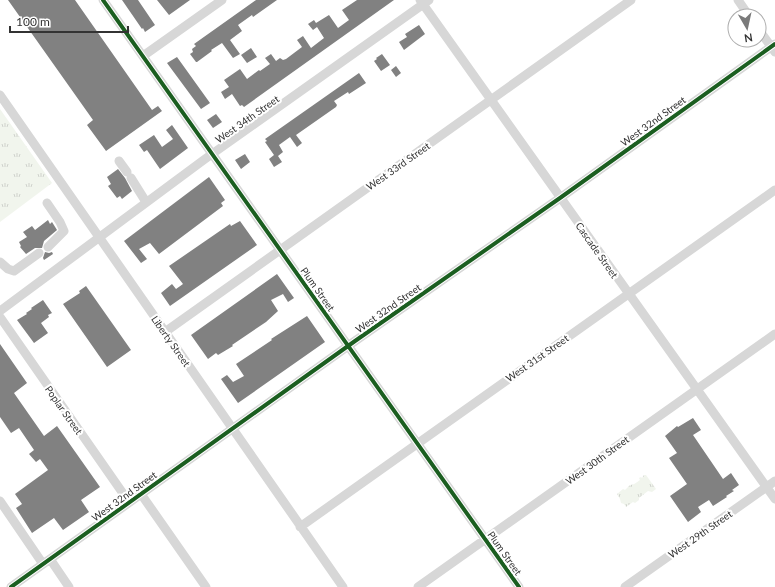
<svg xmlns="http://www.w3.org/2000/svg" width="775" height="587" font-family="Lato,sans-serif">
  <style>
    .grass { fill: url(#grass-tufts) }
    .building { fill: #818181 }
    .lines { fill: none; stroke-linecap: round; stroke-linejoin: round }
    .minor { stroke: #d7d7d7; stroke-width: 9 }
    .cycleway-casing { stroke: #fff; stroke-width: 6 }
    .cycleway { stroke: #1b5e20; stroke-width: 4 }
    .labels { text-anchor: middle; stroke-width: 4; stroke-linejoin: round; paint-order: stroke }
    .street-label { font-size: 10px; fill: #333; stroke: #fff }
  </style>
  <defs>
    <pattern id="grass-tufts" width="24" height="20" patternUnits="userSpaceOnUse"><rect width="24" height="20" fill="#f1f5ed"/><path d="M3 7l-1-3M5 7V3M7 7l1-3M15 17l-1-3M17 17v-4M19 17l1-3" fill="none" stroke="#cfd2cc"/></pattern>
  </defs>
  <rect width="100%" height="100%" fill="#fff"/>
  <!-- grass -->
  <path class="grass" d="M0 109 52 183 0 222Z
    M644 475H646L656 489 652 492 648 491 639 498V500L635 503 633 502 626 507 624 504 621 503 620 499 617 494 623 489 625 490 630 485C634 485 637 482 640 480L639 478 641 477 642 478Z"/>
  <!-- building -->
  <path class="building" d="M8 0H75L152 110 158 106 162 111 106 151 87 125 93 120Z
    M122 0H138L155 25 145 32 143 28 142 29Z
    M157 0H190L169 15Z
    M256 0H277L253 17 252 15 238 25 242 31 230 40 240 54 233 58 222 43 211 50 212 51 197 62H196L190 54 193 52 192 49 196 46 194 44Z
    M357 0H394L244 107 242 105 240 106 232 94 225 99 221 92 229 87 224 80 240 69 247 79 259 70 260 71 270 64 265 58 271 54 276 61 280 58 283 60 286 59 302 47 297 40 303 36 311 48 324 38 317 27 313 30 308 24 314 20 316 23 329 15 338 28 349 20 342 10Z
    M419 25 425 34 404 50 399 42 407 37 405 34Z
    M251 48 257 57 247 63 241 55Z
    M382 54 390 65 381 71 374 61 377 59 376 58Z
    M177 57 210 103 201 109 167 63Z
    M396 66 401 73 396 77 391 70Z
    M359 73 366 83 349 94 348 92 334 101 337 105 336 107 296 135 302 143 297 147 290 137 279 145 283 152 278 156 282 162 274 167 269 159 274 155 265 142 267 141 265 139Z
    M216 114 222 122 213 128 207 120Z
    M172 125 188 148 160 169 147 150 144 152 139 145 154 135 162 147 173 139 166 130Z
    M245 154 250 162 241 169 235 160Z
    M118 169 125 178 132 191 122 199 120 196 117 198 108 186 111 184 107 177Z
    M209 177 225 200 221 203 223 206 159 254 150 243 139 249 147 259 141 263 124 241Z
    M48 220 50 224 52 222 57 230 44 241 42 248H35L26 254 20 247 21 246 19 242 27 237 23 232 32 226 35 230Z
    M240 221 257 245 170 306 161 293 172 284 176 289 183 284 169 266 230 224 231 226Z
    M45 252 49 253 52 252 53 254 44 260 43 258Z
    M277 274 294 298 288 302 283 294 271 300 278 311 266 322 232 345 233 346 218 355 216 353 208 359 191 335Z
    M86 286 131 350 107 367 63 304 80 293 79 291Z
    M43 300 52 313 48 315 49 317 41 323 48 333 34 343 17 320 27 314 26 313 32 309 31 308Z
    M307 316 325 342 238 403 221 379 227 375 233 382 244 376 236 364 272 340 271 339Z
    M0 344 27 383 14 393 44 436 57 426 100 487 81 500 89 512 63 530 54 518 32 533 16 508 22 504 15 494 48 470 40 459 36 462 29 454 34 450 19 428 11 433 0 417Z
    M693 418 701 430 693 435 723 479 731 473 739 485 732 490 734 491 726 496 727 497 713 506 709 500 698 507 701 512 688 522 670 496 687 484 669 458 677 453 665 436 677 426 678 427Z"/>
  <g class="lines">
    <!-- minor -->
    <path class="minor" d="M103 0 519 587
      M420 0 775 499
      M738 0 749 16
      M759 30 775 52
      M143 56 222 0
      M0 95 343 587
      M119 161 127 172
      M131 178 146 202
      M47 203 60 222 64 231 48 247
      M0 262 8 269 14 271 39 253
      M0 311 205 159 429 0
      M0 317 129 502
      M165 332 631 0
      M141 494 206 587
      M0 501 43 564
      M300 527 775 190
      M50 559 69 587
      M11 587 355 341 560 198 775 44
      M418 587 775 334
      M625 587 775 481"/>
    <!-- cycleway casing -->
    <g class="cycleway-casing">
      <path id="cycleway" d="M103 0 519 587
        M11 587 355 341 560 198 775 44"/>
    </g>
    <!-- cycleway -->
    <use href="#cycleway" class="cycleway"/>
  </g>
  <g class="labels">
    <!-- street labels -->
    <g class="street-label">
      <text transform="translate(247 119) rotate(-35)" y="4">West 34th Street</text>
      <text transform="translate(653 121) rotate(-36)" y="4">West 32nd Street</text>
      <text transform="translate(398 166) rotate(-35)" y="4">West 33rd Street</text>
      <text transform="translate(597 250) rotate(55)" y="4">Cascade Street</text>
      <text transform="translate(318 289) rotate(55)" y="4">Plum Street</text>
      <text transform="translate(388 308) rotate(-35)" y="4">West 32nd Street</text>
      <text transform="translate(171 341) rotate(55)" y="4">Liberty Street</text>
      <text transform="translate(537 358) rotate(-35)" y="4">West 31st Street</text>
      <text transform="translate(64 410) rotate(55)" y="4">Poplar Street</text>
      <text transform="translate(597 460) rotate(-36)" y="4">West 30th Street</text>
      <text transform="translate(124 496) rotate(-36)" y="4">West 32nd Street</text>
      <text transform="translate(700 534) rotate(-35)" y="4">West 29th Street</text>
      <text transform="translate(505 553) rotate(55)" y="4">Plum Street</text>
    </g>
  </g>
  <!-- north arrow -->
  <g transform="translate(747 28) rotate(171)"><circle r="19" fill="#ffffff" stroke="#adadad"/>
  <path d="M0-3L7 15L0 10L-7 15Z" fill="#7a7a7a"/>
  <text y="-6" font-size="11" font-weight="bold" text-anchor="middle" fill="#333333">N</text>
  </g>
  <!-- scale -->
  <path d="M10 26v6h118v-6" fill="none" stroke="#333333" stroke-width="2"/>
  <text x="16" y="26" font-size="12" fill="#333333" stroke="#ffffff" stroke-width="3" paint-order="stroke">100 m</text>
</svg>
